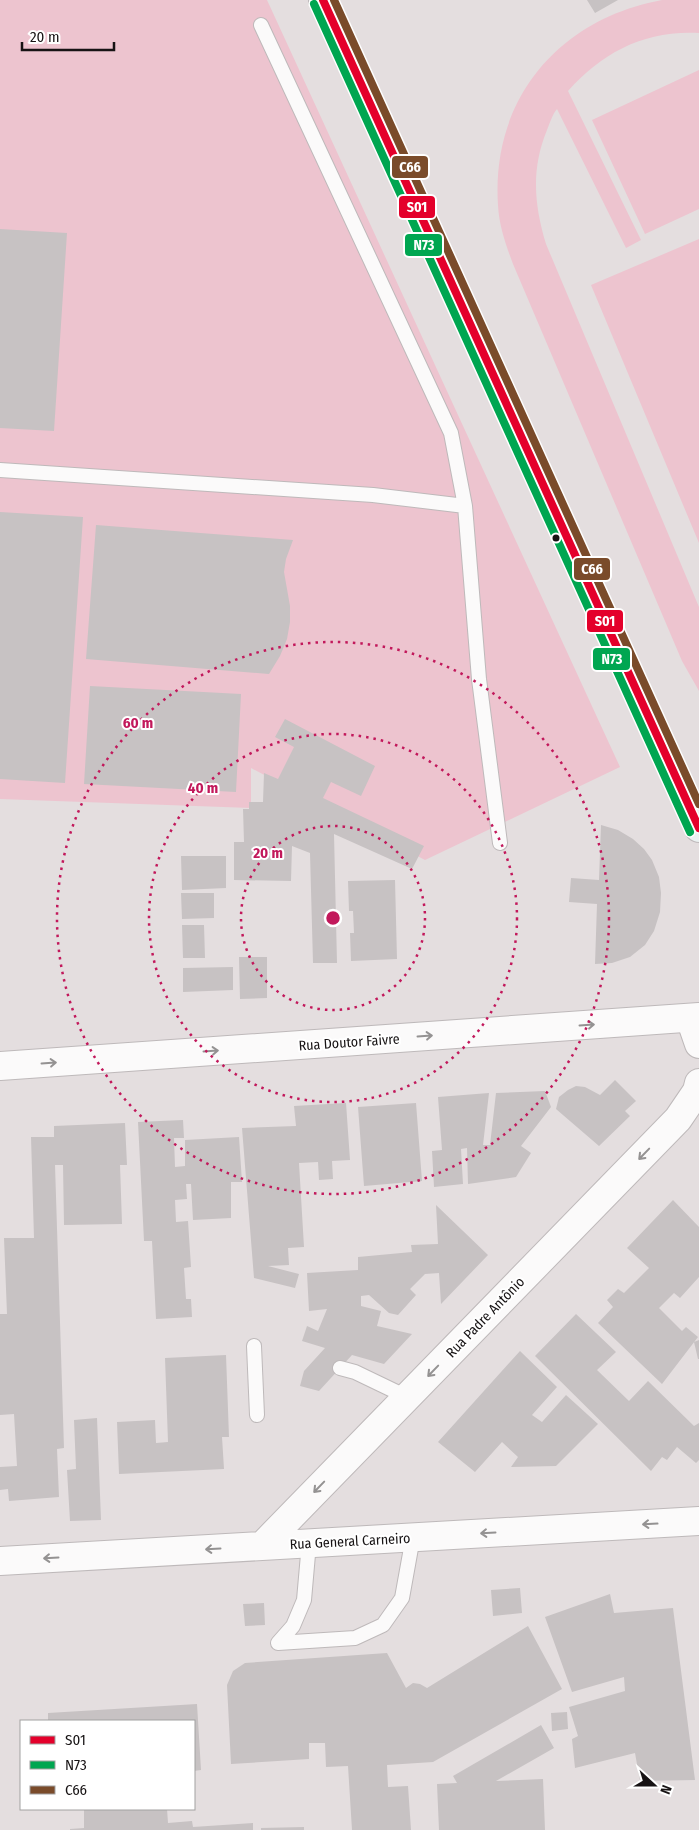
<svg xmlns="http://www.w3.org/2000/svg" width="699" height="1830" font-family="'Fira Sans Condensed',sans-serif">
  <style>
    .green { fill: #edc4cf }
    .building { fill: #c7c2c3 }
    .lines { fill: none; stroke-linecap: round; stroke-linejoin: round }
    .service-casing { stroke: #beb9ba; stroke-width: 16 }
    .minor-casing { stroke: #beb9ba; stroke-width: 30 }
    .tertiary-casing { stroke: #beb9ba; stroke-width: 30 }
    .secondary-casing { stroke: #beb9ba; stroke-width: 30 }
    .service { stroke: #fbfafa; stroke-width: 14 }
    .minor { stroke: #fbfafa; stroke-width: 28 }
    .tertiary { stroke: #fbfafa; stroke-width: 28 }
    .secondary { stroke: #ecf2f2; stroke-width: 28 }
    .bus-1-casing { stroke: #fff; stroke-width: 11 }
    .bus-2-casing { stroke: #fff; stroke-width: 11 }
    .bus-3-casing { stroke: #fff; stroke-width: 11 }
    .bus-1 { stroke: #e4002b; stroke-width: 8 }
    .bus-2 { stroke: #00a651; stroke-width: 8 }
    .bus-3 { stroke: #7a4b2a; stroke-width: 8 }
    .oneway { stroke: #949292 }
    .ring { fill: none; stroke: #c2185b; stroke-width: 2.5; stroke-dasharray: 2.5 5 }
    .bus-dot { fill: #171314; stroke: #fff; stroke-width: 2 }
    .labels { text-anchor: middle; stroke-width: 4; stroke-linejoin: round; paint-order: stroke }
    .street-label { font-size: 14px; fill: #171314; stroke: #fff }
    .centre { fill: #c2185b; stroke: #fff; stroke-width: 2.5 }
    .ring-label { font-size: 15px; text-anchor: middle; font-weight: bold; fill: #c2185b; stroke: #fff; stroke-width: 4; stroke-linejoin: round; paint-order: stroke }
    .line-badge { stroke: #fff; stroke-width: 2 }
    .badge-label { font-size: 14px; text-anchor: middle; font-weight: bold; fill: #fff }
  </style>
  <rect width="100%" height="100%" fill="#e4dedf"/>
  <!-- green -->
  <path class="green" d="M0 0H267L620 767 425 860 251 768V808L0 799Z
    M662 0H699V33C645 30 603 52 568 91L641 240 626 248 557 109C552 115 550 123 547 130 531 169 534 204 546 244L699 607V691L682 661 513 264C506 245 499 226 498 205 491 99 559 19 662 0Z
    M699 70V209L645 234 592 120Z
    M699 239V543L591 285Z"/>
  <!-- building -->
  <path class="building" d="M587 0H618L595 13Z
    M0 229 67 233 54 431 0 428Z
    M0 512 83 517 65 783 0 779Z
    M96 525 293 540 286 559 284 572 290 606V622L287 639 280 656 269 674 86 659Z
    M90 686 241 694 236 792 84 784Z
    M285 719 375 766 361 796 331 782 323 798 424 846 412 869 334 834 337 963H313L310 853 292 846 291 881 234 880V842H244L243 809H249V802H263L264 773 278 779 294 747 275 737Z
    M601 825 618 830 633 839 644 849 652 860 659 877 661 893 660 912 654 931 645 945 630 957 612 963 595 964 597 904 569 902 571 878 599 880Z
    M181 856H226V888L182 890Z
    M395 880 397 959 351 961 350 933H354L353 911H349L348 881Z
    M181 893H214V918L182 919Z
    M182 925H204L205 958H183Z
    M239 957H267V998L240 999Z
    M233 967V990L183 992V968Z
    M615 1080 636 1101 625 1111 630 1116 599 1146 556 1109 559 1097 568 1090 576 1086 585 1087 600 1095Z
    M545 1091 551 1107 521 1146 531 1153 516 1177 468 1184 467 1148 461 1149 463 1184 434 1187 432 1151 442 1150 438 1097 489 1093 483 1145H490L496 1093Z
    M346 1103 350 1160 332 1161 333 1179 319 1180 318 1162 299 1163 304 1247 288 1248 289 1265 268 1266 299 1274 295 1288 254 1278 242 1128 296 1126 294 1106Z
    M416 1103 422 1181 364 1186 358 1107Z
    M183 1120 184 1138H174L175 1167 185 1166V1140L239 1137 242 1182H231V1218L193 1220 191 1184H186L187 1199 175 1200 176 1222 188 1221 191 1267 184 1268 186 1299H191L192 1317 156 1319 152 1241H144L138 1122Z
    M125 1123 127 1165H120L122 1224 64 1225 63 1165H55L64 1448 57 1449 59 1497 9 1501 8 1489 0 1490V1467L17 1466 14 1414 0 1415V1314H7L4 1238H34L31 1137H54V1126Z
    M673 1200 699 1227V1277L680 1298 674 1293 659 1308 682 1331 686 1327 698 1337 662 1384 598 1323 613 1307 607 1300 618 1289 624 1293 649 1268 627 1248Z
    M436 1205 488 1255 441 1304 439 1273 425 1274 410 1289 416 1295 398 1315 389 1313 369 1295 361 1296V1306L381 1311 377 1326 412 1334 384 1364 352 1355 319 1391 300 1386 304 1371 325 1348 302 1341 307 1326 318 1331 327 1309 309 1311 307 1273 358 1270V1257L412 1252 411 1245 438 1244Z
    M576 1314 616 1352 597 1370 629 1401 648 1381 694 1426 699 1423V1460L696 1463 677 1447 667 1460 662 1457 651 1471 535 1356Z
    M699 1340V1359H698L694 1342Z
    M520 1351 557 1387 532 1415 542 1422 566 1395 598 1424 556 1466 511 1467 518 1457 502 1442 475 1472 438 1442Z
    M226 1355 229 1437H222L224 1469 119 1474 117 1422 155 1420 156 1443 168 1442 165 1358Z
    M97 1418 101 1520 70 1521 67 1470 76 1469 74 1420Z
    M520 1588 522 1613 493 1616 491 1590Z
    M610 1594 614 1613 673 1608 695 1780 640 1781 635 1753 575 1768 572 1739 578 1736 569 1707 625 1691 624 1677 572 1692 545 1617Z
    M264 1603 265 1625 245 1626 243 1604Z
    M528 1626 562 1689 433 1762 387 1765 388 1787 408 1786 411 1830H352L348 1766 326 1767 325 1743H309V1759L231 1764 227 1685 233 1671 245 1663 387 1653 406 1688 413 1683 420 1684 427 1688Z
    M197 1704 201 1770 194 1771V1721H48V1713Z
    M567 1712 568 1729 552 1731 551 1713Z
    M541 1725 554 1748 496 1781 543 1779 545 1830H439L437 1784 457 1783 453 1776Z
    M84 1809H167L168 1823 192 1821 193 1827 253 1823V1830H70V1829L84 1828Z
    M304 1827V1830H261V1828Z"/>
  <g class="lines">
    <!-- service casing -->
    <g class="service-casing">
      <path id="service" d="M261 25 451 433 465 506
        M0 470 373 495 465 506 479 679 500 843
        M254 1346 257 1415
        M340 1368 355 1372 407 1397
        M278 1643 355 1638 383 1625 402 1598 413 1537
        M278 1643 293 1626 304 1600 309 1543"/>
    </g>
    <!-- minor casing -->
    <g class="minor-casing">
      <path id="minor" d="M690 1018 699 1044
        M262 1546 678 1119 697 1091 699 1083
        M0 1561 699 1521"/>
    </g>
    <!-- tertiary casing -->
    <g class="tertiary-casing">
      <path id="tertiary" d="M0 1066 699 1017"/>
    </g>
    <!-- secondary casing -->
    <g class="secondary-casing">
      <path id="secondary" d="M323 0 699 828"/>
    </g>
    <!-- service -->
    <use href="#service" class="service"/>
    <!-- minor -->
    <use href="#minor" class="minor"/>
    <!-- tertiary -->
    <use href="#tertiary" class="tertiary"/>
    <!-- secondary -->
    <use href="#secondary" class="secondary"/>
    <!-- bus-1 casing -->
    <g class="bus-1-casing">
      <path id="bus-1" d="M323 0 699 828"/>
    </g>
    <!-- bus-2 casing -->
    <g class="bus-2-casing">
      <path id="bus-2" d="M314 4 690 832"/>
    </g>
    <!-- bus-3 casing -->
    <g class="bus-3-casing">
      <path id="bus-3" d="M334 0 699 804"/>
    </g>
    <!-- bus-1 -->
    <use href="#bus-1" class="bus-1"/>
    <!-- bus-2 -->
    <use href="#bus-2" class="bus-2"/>
    <!-- bus-3 -->
    <use href="#bus-3" class="bus-3"/>
  </g>
  <!-- one-way arrows -->
  <defs><path id="oneway-shaft" d="M-6 0H5M1.5-3L5.5 0L1.5 3" fill="none" stroke-width="1.6" stroke-linecap="round" stroke-linejoin="round" transform="scale(1.25)"/></defs>
  <g class="oneway">
    <use href="#oneway-shaft" transform="translate(587 1025) rotate(-4)"/>
    <use href="#oneway-shaft" transform="translate(425 1036) rotate(-4)"/>
    <use href="#oneway-shaft" transform="translate(211 1051) rotate(-4)"/>
    <use href="#oneway-shaft" transform="translate(49 1063) rotate(-4)"/>
    <use href="#oneway-shaft" transform="translate(644 1154) rotate(134)"/>
    <use href="#oneway-shaft" transform="translate(433 1371) rotate(134)"/>
    <use href="#oneway-shaft" transform="translate(319 1487) rotate(134)"/>
    <use href="#oneway-shaft" transform="translate(650 1524) rotate(177)"/>
    <use href="#oneway-shaft" transform="translate(488 1533) rotate(177)"/>
    <use href="#oneway-shaft" transform="translate(213 1549) rotate(177)"/>
    <use href="#oneway-shaft" transform="translate(51 1558) rotate(177)"/>
  </g>
  <!-- distance rings -->
  <g class="ring">
    <circle cx="333" cy="918" r="92"/>
    <circle cx="333" cy="918" r="184"/>
    <circle cx="333" cy="918" r="276"/>
  </g>
  <!-- markers -->
  <circle class="bus-dot" cx="556" cy="538" r="4.5"/>
  <g class="labels">
    <!-- street labels -->
    <g class="street-label">
      <text transform="translate(349 1042) rotate(-4)" y="5">Rua Doutor Faivre</text>
      <text transform="translate(485 1317) rotate(-46)" y="5">Rua Padre Antônio</text>
      <text transform="translate(350 1541) rotate(-3)" y="5">Rua General Carneiro</text>
    </g>
  </g>
  <circle cx="333" cy="918" r="8" class="centre"/>
  <g class="ring-label">
    <text x="138" y="728">60 m</text>
    <text x="203" y="793">40 m</text>
    <text x="268" y="858">20 m</text>
  </g>
  <g class="line-badge">
    <rect x="391" y="155" width="38" height="24" rx="5" fill="#7a4b2a"/>
    <rect x="398" y="195" width="38" height="24" rx="5" fill="#e4002b"/>
    <rect x="404" y="233" width="39" height="24" rx="5" fill="#00a651"/>
    <rect x="573" y="557" width="38" height="24" rx="5" fill="#7a4b2a"/>
    <rect x="586" y="609" width="38" height="24" rx="5" fill="#e4002b"/>
    <rect x="592" y="647" width="39" height="24" rx="5" fill="#00a651"/>
  </g>
  <g class="badge-label">
    <text x="410" y="172">C66</text>
    <text x="417" y="212">S01</text>
    <text x="424" y="250">N73</text>
    <text x="592" y="574">C66</text>
    <text x="605" y="626">S01</text>
    <text x="612" y="664">N73</text>
  </g>
  <!-- legend -->
  <rect x="20" y="1720" width="175" height="90" fill="#ffffff" stroke="#a2a1a1"/>
  <rect x="30" y="1736" width="25" height="8" fill="#e4002b" stroke="#a2a1a1"/>
  <text x="65" y="1745" font-size="15" fill="#171314">S01</text>
  <rect x="30" y="1761" width="25" height="8" fill="#00a651" stroke="#a2a1a1"/>
  <text x="65" y="1770" font-size="15" fill="#171314">N73</text>
  <rect x="30" y="1786" width="25" height="8" fill="#7a4b2a" stroke="#a2a1a1"/>
  <text x="65" y="1795" font-size="15" fill="#171314">C66</text>
  <!-- north arrow -->
  <g transform="translate(654 1785) rotate(111)" stroke="#ffffff" stroke-width="4" paint-order="stroke">
  <path d="M0-4L9 19L0 12L-9 19Z" fill="#171314"/>
  <text y="-8" font-size="14" font-weight="bold" text-anchor="middle" fill="#171314">N</text>
  </g>
  <!-- scale -->
  <path d="M22 42v8h92v-8" fill="none" stroke="#171314" stroke-width="2.5"/>
  <text x="30" y="42" font-size="15" fill="#171314" stroke="#ffffff" stroke-width="4" paint-order="stroke">20 m</text>
</svg>
